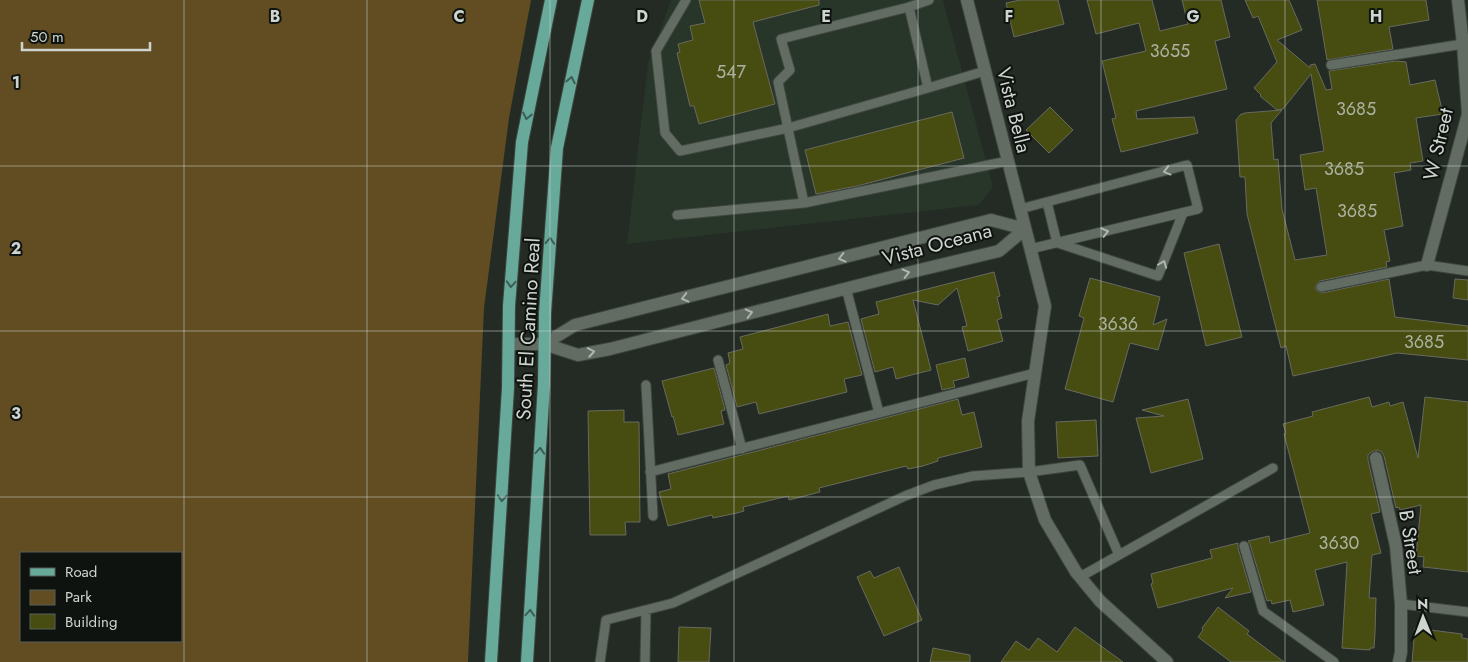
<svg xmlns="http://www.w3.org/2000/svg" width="1468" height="662" font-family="Jost,sans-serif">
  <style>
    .built { fill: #283529 }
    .green { fill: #614d21; fill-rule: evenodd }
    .building { fill: #474d11; stroke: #686a5e }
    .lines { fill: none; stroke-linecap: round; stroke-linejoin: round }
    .service-casing { stroke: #3e463f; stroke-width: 11 }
    .minor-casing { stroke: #3e463f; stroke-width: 14 }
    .tertiary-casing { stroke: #3e463f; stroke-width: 14 }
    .primary-casing { stroke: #3e463f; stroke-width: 14 }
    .service { stroke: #626c63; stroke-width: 9 }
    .minor { stroke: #626c63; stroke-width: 12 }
    .tertiary { stroke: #626c63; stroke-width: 12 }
    .primary { stroke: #67aa9a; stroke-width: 12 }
    .oneway { stroke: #3b5e54 }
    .oneway2 { stroke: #aeb5af }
    .grid { fill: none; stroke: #ced4cf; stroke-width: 1; stroke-opacity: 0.55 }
    .labels { text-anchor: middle; stroke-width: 4; stroke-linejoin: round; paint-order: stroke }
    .number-label { font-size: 18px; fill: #acb2a0 }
    .street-label { font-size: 20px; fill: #ced4cf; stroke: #0f130f }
    .grid-label { font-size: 16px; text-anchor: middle; font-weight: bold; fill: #ced4cf; stroke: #0f130f; stroke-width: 4; stroke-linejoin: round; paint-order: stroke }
  </style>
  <rect width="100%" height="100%" fill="#232b24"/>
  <!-- built -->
  <path class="built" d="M671 0H943L993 187 979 205 627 244 648 63Z"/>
  <!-- green -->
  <path class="green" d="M0 0H531L509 118 484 308 468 662H0ZM181 553V641H21V553Z"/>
  <!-- building -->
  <path class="building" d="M699 0H819V5L753 22 775 104 699 124 694 106H690L677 53 680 52 678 44 693 40 690 26 705 23Z
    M1020 0H1058L1064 24 1014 37 1006 3Z
    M1087 0H1152L1160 31 1188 24 1182 0H1221L1230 37 1215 41 1227 89 1136 111 1137 119 1194 117 1198 133 1121 152 1112 119 1116 118 1102 61 1146 51 1139 23 1096 34Z
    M1245 0H1289L1302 30 1277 40 1310 68V65L1315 64 1326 90 1332 89 1329 71 1396 61 1406 62 1410 85 1435 80 1443 114 1416 118 1423 161 1410 163 1411 170 1394 173 1403 226 1384 230 1390 261 1386 262 1387 267 1320 281 1317 283 1315 288 1317 291 1322 293 1389 279 1395 317 1468 326V360L1397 353 1293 376 1286 346 1281 348 1247 214 1245 177H1240L1236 120 1241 114H1244V113L1282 110 1271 123 1274 160 1278 159 1282 209 1295 260 1327 255 1316 188 1305 190 1300 155 1324 151 1311 74 1283 109 1277 110 1260 96 1261 95 1254 88 1277 62 1258 16 1253 18Z
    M1317 0H1426L1429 20 1389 27 1393 49 1327 60Z
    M1050 107 1073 130 1049 153 1026 130Z
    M952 112 964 158 857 186 816 194 805 150Z
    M1219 244 1242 337 1206 346 1184 253Z
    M994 272 1000 296 997 297 1002 318 997 320 1003 341 968 351 962 327 967 326 957 288 938 305 913 300 931 370 896 379 893 367 875 372 861 319 879 314 876 302Z
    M1090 278 1160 297 1153 325 1167 319 1158 350 1130 343 1113 402 1065 389 1084 318 1079 316Z
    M1455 279 1468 280V300L1453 298Z
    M828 314 830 326 848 322 862 375 844 379 847 392 759 414 756 402 737 407 726 365 730 363 728 353 743 349 740 337Z
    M965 358 969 377 953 381 955 387 942 390 936 365Z
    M714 368 725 410 721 411 724 424 678 435 673 416 672 417 662 381Z
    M1369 397 1372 407 1389 402 1390 406 1403 402 1418 458 1425 397 1468 402V572L1423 567 1424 557 1416 556 1421 505 1400 510 1399 507 1396 508 1384 456 1382 452 1378 450 1371 452 1368 455V460L1380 512 1371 514 1381 553 1372 555 1369 598H1376L1375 633 1374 648H1370V650L1342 648 1347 562 1315 570 1324 605 1293 612 1290 600 1272 604 1271 600 1267 601 1250 544 1248 541 1269 536 1270 543 1310 533 1284 434 1286 433 1283 424 1313 416 1312 412Z
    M958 399 962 415 974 412 982 447 938 458V461L923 466 908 469 906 466 819 488 820 492 789 500 788 496 743 507 744 511 737 513 713 518 712 515 668 526 659 492 671 489 668 474Z
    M1188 399 1203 459 1151 473 1136 418 1164 416 1142 410Z
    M624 410V422H639L640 522H625L626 535H590L588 411Z
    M1096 420 1098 456 1058 458 1056 422Z
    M1238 543V548L1251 592 1225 598 1233 588 1158 608 1151 584 1153 583 1151 574 1212 558 1210 550Z
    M899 567 922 620 884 636 857 577 870 571 874 578Z
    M1218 607 1249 631 1247 634 1284 662H1231L1198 637 1203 630 1202 628Z
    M679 627 711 628 709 662H678Z
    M1075 627 1123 662H1001L1016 641 1029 650 1038 638 1057 652Z
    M1415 628 1462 634V638L1468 639V662H1412Z
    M933 648 970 655V662H930Z"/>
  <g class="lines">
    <!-- service casing -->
    <g class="service-casing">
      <path id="service" d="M686 0 656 51 665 133 680 151 788 128 928 88 909 7
        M929 0 909 7 781 39 790 70 778 82 804 203 1008 161
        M1331 65 1463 44
        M928 88 985 71
        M1047 202 1057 243
        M1020 209 1187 165 1198 209 1030 249
        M677 215 804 203
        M1058 243 1158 276 1183 213
        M1321 287 1427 265 1468 271
        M846 288 879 413
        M718 360 742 449
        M646 385 653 516
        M650 472 1035 373
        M1244 546 1263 611 1334 662
        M1080 577 1273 468
        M1401 604 1468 612
        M600 662 606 620 673 603 905 496 934 485 973 476 1029 472 1080 465 1119 555
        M645 662 646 610"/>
    </g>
    <!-- minor casing -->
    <g class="minor-casing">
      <path id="minor" d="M1427 265 1468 114 1463 44 1458 0
        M1376 458 1396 546 1401 604V652L1399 662"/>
    </g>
    <!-- tertiary casing -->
    <g class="tertiary-casing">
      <path id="tertiary" d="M967 0 1045 306 1028 421 1029 472 1045 520 1076 572 1100 601 1167 662
        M509 344H544L578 355 610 349 907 273 999 251 1025 229
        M544 344 575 325 991 220 1025 229"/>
    </g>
    <!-- primary casing -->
    <g class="primary-casing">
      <path id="primary" d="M491 662 508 388 509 306 522 142 551 0
        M527 662 544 384 545 313 557 148 588 0"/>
    </g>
    <!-- service -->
    <use href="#service" class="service"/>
    <!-- minor -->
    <use href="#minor" class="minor"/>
    <!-- tertiary -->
    <use href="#tertiary" class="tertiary"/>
    <!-- primary -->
    <use href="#primary" class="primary"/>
  </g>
  <!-- one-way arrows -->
  <defs><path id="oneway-chevron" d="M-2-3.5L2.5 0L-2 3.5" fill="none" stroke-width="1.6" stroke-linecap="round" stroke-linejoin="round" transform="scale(1.25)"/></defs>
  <g class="oneway">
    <use href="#oneway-chevron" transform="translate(571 80) rotate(-78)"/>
    <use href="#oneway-chevron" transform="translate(527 116) rotate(102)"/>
    <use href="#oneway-chevron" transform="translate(550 241) rotate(-86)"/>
    <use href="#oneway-chevron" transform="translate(511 284) rotate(94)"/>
    <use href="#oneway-chevron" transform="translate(540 451) rotate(-86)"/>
    <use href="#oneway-chevron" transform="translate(502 498) rotate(94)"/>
    <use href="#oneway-chevron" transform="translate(530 613) rotate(-86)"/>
  </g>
  <g class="oneway2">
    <use href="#oneway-chevron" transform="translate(1167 171) rotate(165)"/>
    <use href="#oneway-chevron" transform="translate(1105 232) rotate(-14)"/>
    <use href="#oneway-chevron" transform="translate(842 258) rotate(166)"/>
    <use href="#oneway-chevron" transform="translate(1163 264) rotate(-69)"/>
    <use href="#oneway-chevron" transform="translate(906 273) rotate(-14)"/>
    <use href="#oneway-chevron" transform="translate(685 298) rotate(166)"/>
    <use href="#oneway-chevron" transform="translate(749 313) rotate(-14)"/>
    <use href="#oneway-chevron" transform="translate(591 352) rotate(-10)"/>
  </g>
  <!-- grid -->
  <path class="grid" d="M184 0V662M367 0V662M550 0V662M734 0V662M918 0V662M1101 0V662M1285 0V662M0 166H1468M0 331H1468M0 497H1468"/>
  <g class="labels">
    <!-- number labels -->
    <g class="number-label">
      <text x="1170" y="57">3655</text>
      <text x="731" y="78">547</text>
      <text x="1356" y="115">3685</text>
      <text x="1344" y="175">3685</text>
      <text x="1357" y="217">3685</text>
      <text x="1118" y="330">3636</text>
      <text x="1424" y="348">3685</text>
      <text x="1339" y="549">3630</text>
    </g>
    <!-- street labels -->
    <g class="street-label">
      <text transform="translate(1014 110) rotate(76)" y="7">Vista Bella</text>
      <text transform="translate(1438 144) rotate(-77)" y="7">W Street</text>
      <text transform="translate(937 244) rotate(-15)" y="7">Vista Oceana</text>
      <text transform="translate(528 329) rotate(-87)" y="7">South El Camino Real</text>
      <text transform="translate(1411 542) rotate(81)" y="7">B Street</text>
    </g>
  </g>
  <g class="grid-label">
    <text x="275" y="22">B</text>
    <text x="459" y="22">C</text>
    <text x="642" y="22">D</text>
    <text x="826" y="22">E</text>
    <text x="1009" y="22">F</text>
    <text x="1193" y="22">G</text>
    <text x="1376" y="22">H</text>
    <text x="16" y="88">1</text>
    <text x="16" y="254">2</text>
    <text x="16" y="419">3</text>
  </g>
  <!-- legend -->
  <rect x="20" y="552" width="162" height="90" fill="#0f130f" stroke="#5b605c"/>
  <rect x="30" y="568" width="25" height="8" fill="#67aa9a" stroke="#5b605c"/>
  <text x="65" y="577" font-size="15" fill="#ced4cf">Road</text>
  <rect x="30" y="590" width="25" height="15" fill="#614d21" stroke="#5b605c"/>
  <text x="65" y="602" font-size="15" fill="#ced4cf">Park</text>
  <rect x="30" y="614" width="25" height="15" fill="#474d11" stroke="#5b605c"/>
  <text x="65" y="627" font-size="15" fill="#ced4cf">Building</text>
  <!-- north arrow -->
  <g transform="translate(1423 617) rotate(359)" stroke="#0f130f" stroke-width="4" paint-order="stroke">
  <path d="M0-4L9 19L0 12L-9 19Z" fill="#ced4cf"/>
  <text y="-8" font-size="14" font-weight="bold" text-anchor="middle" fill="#ced4cf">N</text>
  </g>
  <!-- scale -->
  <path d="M22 42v8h128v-8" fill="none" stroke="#ced4cf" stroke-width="2.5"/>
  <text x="30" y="42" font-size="15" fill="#ced4cf" stroke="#0f130f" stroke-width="4" paint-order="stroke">50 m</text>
</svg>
